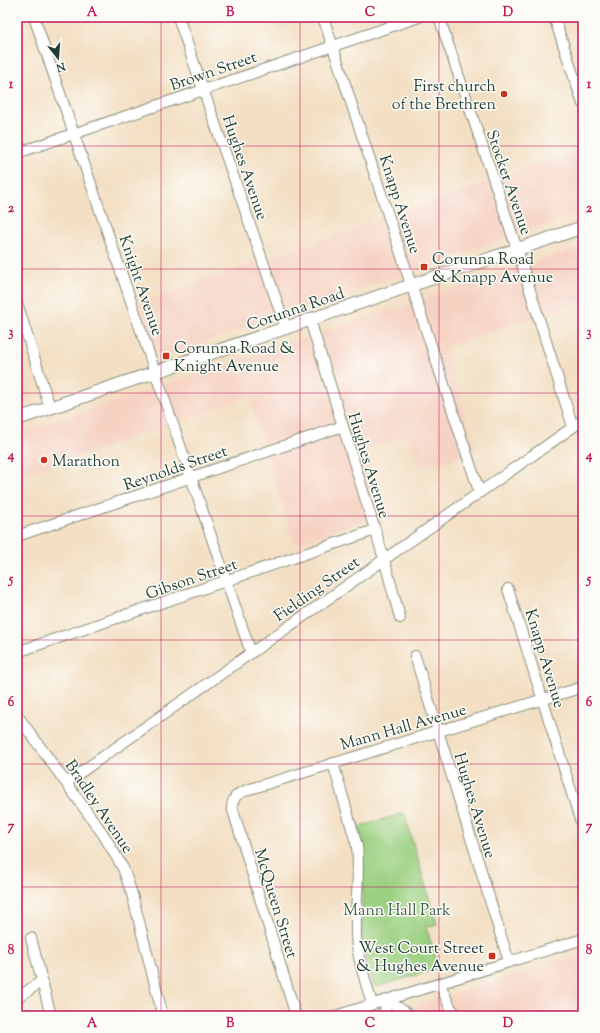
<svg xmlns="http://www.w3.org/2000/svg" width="600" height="1033" font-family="'Sorts Mill Goudy',serif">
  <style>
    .built { fill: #f6d2c3 }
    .green { fill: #9bd081; stroke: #5d865a }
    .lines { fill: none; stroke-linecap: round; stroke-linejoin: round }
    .minor-casing { stroke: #898e7c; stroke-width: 12 }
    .major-casing { stroke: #898e7c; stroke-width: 14 }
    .minor { stroke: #fff; stroke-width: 10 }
    .major { stroke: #fff; stroke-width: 12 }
    .grid { fill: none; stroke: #c2185b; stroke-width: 1; stroke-opacity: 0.55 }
    .poi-dot { fill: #c8321e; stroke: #fdfcf7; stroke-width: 1.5 }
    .labels { text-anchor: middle; stroke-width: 3; stroke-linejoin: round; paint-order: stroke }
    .street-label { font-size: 16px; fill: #1f3d34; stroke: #fdfcf7 }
    .poi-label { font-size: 16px; fill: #1f3d34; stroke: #fdfcf7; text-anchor: start }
    .park-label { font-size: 16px; fill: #3e6247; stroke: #fdfcf7 }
    .neatline { fill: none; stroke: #c2185b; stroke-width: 1.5 }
    .grid-label { font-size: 13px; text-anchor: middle; font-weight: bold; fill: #c2185b }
  </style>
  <rect width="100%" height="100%" fill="#fdfcf7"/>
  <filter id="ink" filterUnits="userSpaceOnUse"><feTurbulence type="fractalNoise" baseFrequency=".025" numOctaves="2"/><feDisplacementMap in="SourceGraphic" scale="8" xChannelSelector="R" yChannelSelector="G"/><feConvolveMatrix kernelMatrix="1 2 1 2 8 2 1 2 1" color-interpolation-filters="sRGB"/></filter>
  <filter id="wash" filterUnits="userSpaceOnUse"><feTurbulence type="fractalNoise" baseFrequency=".012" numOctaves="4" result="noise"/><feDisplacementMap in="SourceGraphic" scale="16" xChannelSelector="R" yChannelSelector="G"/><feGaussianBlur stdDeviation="0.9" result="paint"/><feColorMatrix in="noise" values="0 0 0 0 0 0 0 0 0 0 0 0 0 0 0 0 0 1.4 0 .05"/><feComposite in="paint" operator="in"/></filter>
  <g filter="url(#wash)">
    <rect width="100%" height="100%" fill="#f3dfc3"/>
    <!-- built -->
    <path class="built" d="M583 149V212L158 358 139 303Z
      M583 246V302L444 347 476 451 421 468 407 435 362 450 383 515 294 544 249 397 17 477V434Z
      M17 360 32 400 17 406Z
      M583 954V1016H382Z"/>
    <!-- green -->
    <path class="green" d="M404 813 437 924 426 927 439 968 377 987 374 985C368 968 363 951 362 934 360 898 368 861 358 827Z"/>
  </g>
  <g filter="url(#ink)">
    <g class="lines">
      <!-- minor casing -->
      <g class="minor-casing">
        <path id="minor" d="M34 17 251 653
          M178 17 286 328
          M323 17 479 491
          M439 17 517 249 573 427
          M554 17 583 104
          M17 153 419 17
          M17 303 50 408
          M310 320 384 559 400 618
          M17 536 343 426
          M508 589 583 829
          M17 652 375 530
          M415 656 509 962
          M17 715 103 834 123 868 132 894 163 1016
          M333 763 357 846C360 875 355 905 356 935 357 958 366 982 372 1004
          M67 782 583 420
          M31 938 51 1016
          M440 984 450 1007 457 1016
          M17 998 42 981
          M296 1016 232 807C233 795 239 793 250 789L583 687
          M335 1016 583 939
          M384 1016 387 1000 411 1016"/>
      </g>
      <!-- major casing -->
      <g class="major-casing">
        <path id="major" d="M17 419 583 227"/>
      </g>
      <!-- minor -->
      <use href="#minor" class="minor"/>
      <!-- major -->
      <use href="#major" class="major"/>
    </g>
  </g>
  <!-- grid -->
  <path class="grid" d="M161 17V1016M300 17V1016M439 17V1016M17 146H583M17 269H583M17 393H583M17 516H583M17 640H583M17 764H583M17 887H583"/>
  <!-- markers -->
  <g class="poi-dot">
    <circle cx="504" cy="94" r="4"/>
    <rect x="420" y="263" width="8" height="8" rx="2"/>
    <rect x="162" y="352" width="8" height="8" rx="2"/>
    <circle cx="44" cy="460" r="4"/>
    <rect x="488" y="952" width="8" height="8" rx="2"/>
  </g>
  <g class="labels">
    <!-- street labels -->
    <g class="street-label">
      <text transform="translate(213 70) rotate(-19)" y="6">Brown Street</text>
      <text transform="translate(246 167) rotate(71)" y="6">Hughes Avenue</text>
      <text transform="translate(510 182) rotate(71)" y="6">Stocker Avenue</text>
      <text transform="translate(401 204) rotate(72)" y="6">Knapp Avenue</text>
      <text transform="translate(142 285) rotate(71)" y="6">Knight Avenue</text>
      <text transform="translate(295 308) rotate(-19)" y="6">Corunna Road</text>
      <text transform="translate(370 465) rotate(73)" y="6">Hughes Avenue</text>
      <text transform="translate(175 467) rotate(-19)" y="6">Reynolds Street</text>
      <text transform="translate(191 578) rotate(-19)" y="6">Gibson Street</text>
      <text transform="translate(316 588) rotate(-35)" y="6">Fielding Street</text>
      <text transform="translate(546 658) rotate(73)" y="6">Knapp Avenue</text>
      <text transform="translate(403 726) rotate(-16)" y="6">Mann Hall Avenue</text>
      <text transform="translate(476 805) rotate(73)" y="6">Hughes Avenue</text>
      <text transform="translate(100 806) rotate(56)" y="6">Bradley Avenue</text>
      <text transform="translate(277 903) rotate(73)" y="6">McQueen Street</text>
    </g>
    <!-- poi labels -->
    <g class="poi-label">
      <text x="496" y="91" text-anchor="end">First church<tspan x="496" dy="18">of the Brethren</tspan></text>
      <text x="432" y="264">Corunna Road<tspan x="432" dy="18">&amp; Knapp Avenue</tspan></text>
      <text x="174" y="353">Corunna Road &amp;<tspan x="174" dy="18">Knight Avenue</tspan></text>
      <text x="52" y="466">Marathon</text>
      <text x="484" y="953" text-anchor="end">West Court Street<tspan x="484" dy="18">&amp; Hughes Avenue</tspan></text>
    </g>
    <!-- park labels -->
    <g class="park-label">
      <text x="397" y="915">Mann Hall Park</text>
    </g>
  </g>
  <!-- margin -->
  <rect width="600" height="1033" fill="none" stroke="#fdfcf7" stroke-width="44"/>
  <!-- north arrow -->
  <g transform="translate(58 58) rotate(163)" stroke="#fdfcf7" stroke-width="3" paint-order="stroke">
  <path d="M0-3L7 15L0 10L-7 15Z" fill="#1f3d34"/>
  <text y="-6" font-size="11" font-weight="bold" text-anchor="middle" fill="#1f3d34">N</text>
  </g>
  <rect x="22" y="22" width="556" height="989" class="neatline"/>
  <g class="grid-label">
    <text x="92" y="16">A</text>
    <text x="230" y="16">B</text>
    <text x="370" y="16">C</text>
    <text x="508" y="16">D</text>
    <text x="11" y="88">1</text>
    <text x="589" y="88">1</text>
    <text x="11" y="212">2</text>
    <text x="589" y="212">2</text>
    <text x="11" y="336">3</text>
    <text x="589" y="336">3</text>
    <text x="11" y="459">4</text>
    <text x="589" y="459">4</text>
    <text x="11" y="583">5</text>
    <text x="589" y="583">5</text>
    <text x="11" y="706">6</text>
    <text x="589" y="706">6</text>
    <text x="11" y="830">7</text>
    <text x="589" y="830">7</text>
    <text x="11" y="954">8</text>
    <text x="589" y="954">8</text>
    <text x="92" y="1027">A</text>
    <text x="230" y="1027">B</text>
    <text x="370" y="1027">C</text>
    <text x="508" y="1027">D</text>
  </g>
</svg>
